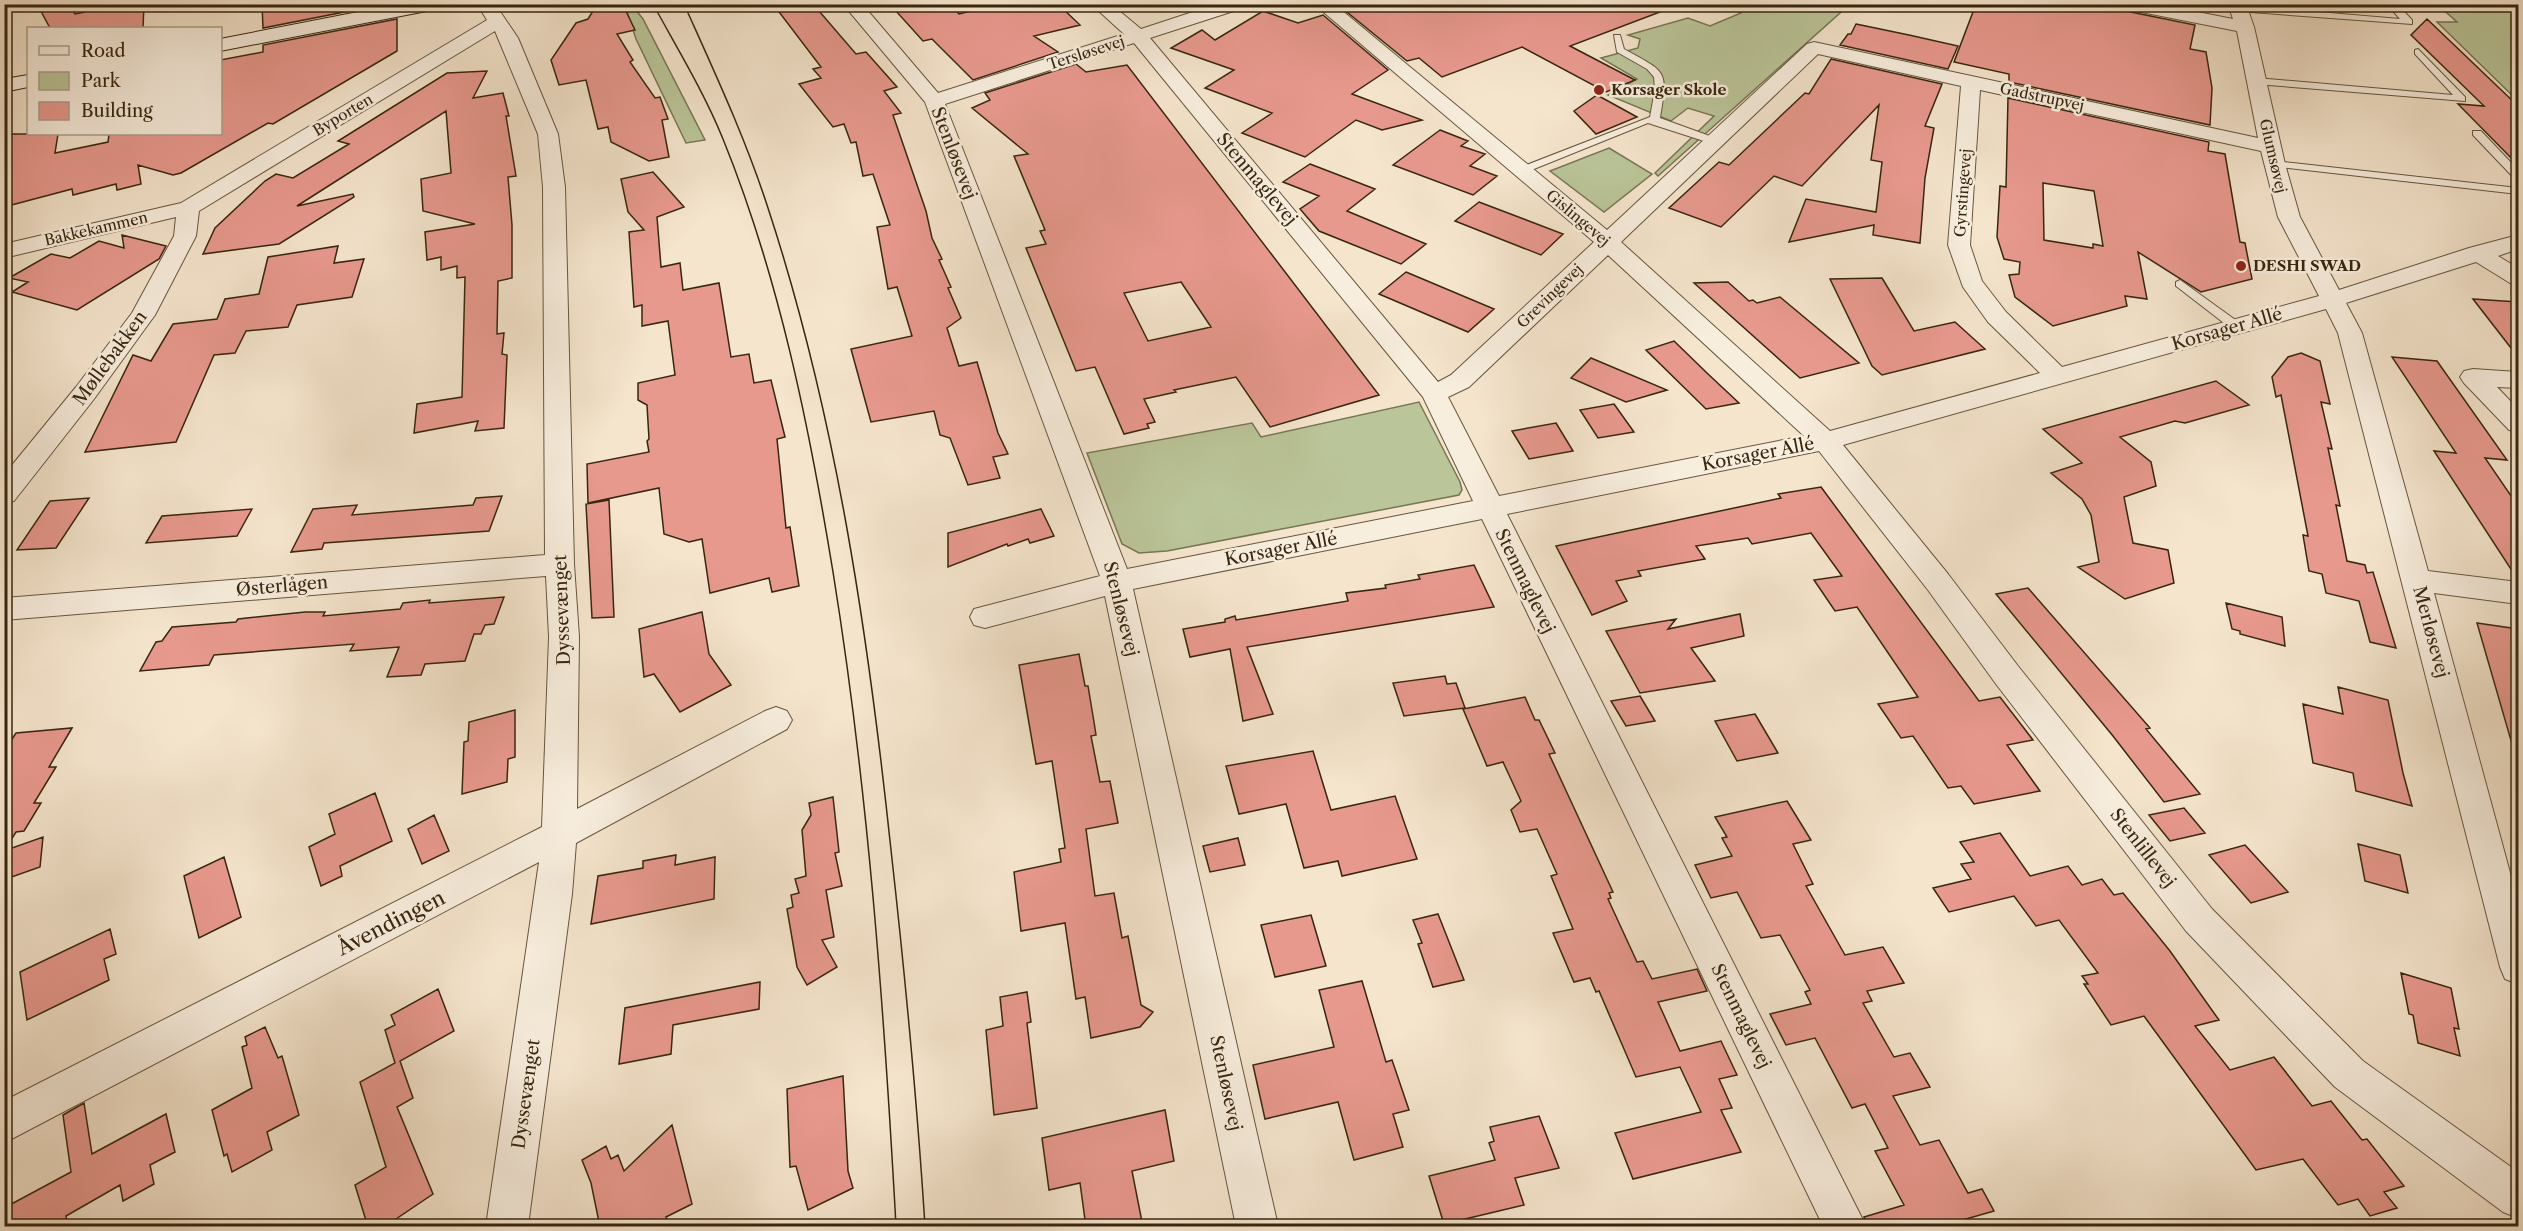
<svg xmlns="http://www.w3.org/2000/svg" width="2523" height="1231" font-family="'Libre Caslon Text',serif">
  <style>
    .green { fill: #bac599; stroke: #787654; stroke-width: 1.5 }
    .building { fill: #e8998e; stroke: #37260e; stroke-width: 1.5; fill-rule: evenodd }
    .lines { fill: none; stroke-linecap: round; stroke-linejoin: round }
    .lane-casing { stroke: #66563e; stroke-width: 2 }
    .street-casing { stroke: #66563e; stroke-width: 2 }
    .secondary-casing { stroke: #37260e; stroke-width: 2 }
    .lane { fill: #f8eede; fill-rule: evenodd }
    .street { fill: #f8eede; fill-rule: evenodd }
    .secondary { fill: #f8eede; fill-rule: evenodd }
    .tram { stroke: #37260e; stroke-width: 1.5 }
    .poi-dot { fill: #8f2418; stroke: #f8eede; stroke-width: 2 }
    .labels { text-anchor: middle; stroke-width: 5; stroke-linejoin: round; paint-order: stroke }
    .far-street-label { font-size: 15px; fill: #37260e; stroke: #f8eede }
    .far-poi-label { font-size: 15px; font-weight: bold; fill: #37260e; stroke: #f8eede; text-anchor: start }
    .street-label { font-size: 18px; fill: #37260e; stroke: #f8eede }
    .near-street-label { font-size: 21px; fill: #37260e; stroke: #f8eede }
  </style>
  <rect width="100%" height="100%" fill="#f5e5cd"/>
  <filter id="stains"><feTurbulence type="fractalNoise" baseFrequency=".00333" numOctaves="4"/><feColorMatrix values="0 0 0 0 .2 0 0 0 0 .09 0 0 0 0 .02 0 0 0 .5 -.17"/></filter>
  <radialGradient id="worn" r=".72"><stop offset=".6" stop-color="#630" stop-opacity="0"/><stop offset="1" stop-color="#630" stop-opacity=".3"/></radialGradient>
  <!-- green -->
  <path class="green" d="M620 5H632L643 19 705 140 686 143 636 39 625 6Z
    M1724 5H1849L1658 176 1655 173 1714 116 1688 108 1671 121 1608 95 1637 79 1601 58 1638 48 1640 39 1628 35 1688 18 1710 26 1741 13Z
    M2438 5H2518V122L2495 101 2517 100 2437 22H2457Z
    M1609 148 1652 174 1604 212 1550 171Z
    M1419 402 1460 482 1462 490 1459 495 1167 551 1139 553 1122 544 1087 453 1252 423 1261 437Z"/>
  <!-- building -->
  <path class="building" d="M37 4H69L75 14 126 4H144L143 28H50Z
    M262 4H385L263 28Z
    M773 4H813L856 54 866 52 897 87 884 91 901 113 893 115 926 211 932 238 942 259 939 260 951 287 948 288 961 318 947 328 959 366 977 362 998 433 1008 454 993 457 1000 478 968 485 950 438 940 435 934 411 871 422 851 349 912 336 897 287 888 289 877 227 890 225 873 174 863 176 856 142 851 143 844 124 833 127 799 84 821 78 813 69 821 67Z
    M916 4H950L959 14 1000 4H1058L1080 25 1034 36 1058 52 973 80 932 39 923 41 895 10Z
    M1353 4H1672L1673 7 1570 46 1635 80 1606 92 1522 47 1442 77 1419 58 1407 61 1342 8Z
    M1976 4H2115L2126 11 2195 25 2190 49 2206 52 2212 88 2210 125 2009 82V74L1954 62Z
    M623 5 635 30 617 34 633 60 630 62 655 98 660 97 668 119 662 120 669 157 649 161 611 142 608 127 598 129 586 80 559 85 551 60 576 23 588 19 596 6Z
    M1263 11 1298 23 1323 15 1388 70 1352 94 1422 120 1382 130 1356 120 1305 157 1242 133 1272 113 1205 88 1234 70 1171 48 1202 30 1215 40Z
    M397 19V51L273 124 268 123 181 173 173 175 138 165 141 184 117 190 116 184 73 195 72 189 4 207V161L9 134H58L55 153 108 142 109 134H220V60L263 52V45Z
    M2427 19 2518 106V165L2458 104 2484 106 2411 35Z
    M1856 24 1909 35 1958 46 1948 69 1840 45 1848 34H1851Z
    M1831 59 1942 84 1925 126 1934 128 1925 178 1920 243 1873 235 1874 225 1789 242 1806 199 1876 212 1882 162 1871 160 1879 105 1802 186 1774 176 1721 227 1669 208 1719 162 1729 165 1805 93 1809 94Z
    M1076 64 1086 72 1127 65 1379 395 1270 427 1236 377 1174 390 1176 392 1144 399 1155 422 1147 424 1149 428 1124 434 1095 367 1076 371 1026 248 1046 244 1040 231 1045 230 1014 156 1028 154 972 108 990 100 985 93ZM1181 282 1211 327 1148 341 1124 293Z
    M487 71 473 98 503 93 509 116H506L516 176 508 177 512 225V278L498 281 497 334 504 333 502 354 507 355 504 428 475 431 478 421 414 433 417 404 462 397 465 277 457 278V266L441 270V257L427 260 425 232 475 224 423 211 421 179 451 173 446 111 297 206 353 194 354 197 279 244 203 254 215 228 265 181 276 174 293 178 349 144 338 141 447 73Z
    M1597 95 1637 117 1596 134 1574 111Z
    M2008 98 2209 142 2208 151 2225 154 2240 242 2245 243 2252 279 2201 292 2138 252 2147 299 2125 296 2127 306 2053 326 2015 297 2009 275 2019 274 2020 262 2004 259 1997 237 2000 186 2006 187ZM2043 183 2094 191 2103 246 2093 244V248L2044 240Z
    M1440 130 1468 141 1461 146 1485 154 1470 166 1497 176 1473 195 1393 165Z
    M1310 164 1375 189 1347 211 1426 244 1401 264 1319 231 1300 209 1319 196 1283 182Z
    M653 172 684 207 657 217 661 267 680 263 683 290 719 283 731 357 749 354 754 383 771 380 785 437 777 439 786 528 790 527 799 586 772 592 769 578 710 593 702 539 689 542 664 534 659 488 588 503 587 464 649 452 647 441 649 439 647 405 638 400V383L675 375 668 321 642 326V305L634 307 629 232 644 230 628 212 621 179Z
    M1479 202 1563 234 1541 255 1455 221Z
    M122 235 166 246 159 259 77 310 12 292 28 282 9 278 51 254 70 258 99 241 124 248Z
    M338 246 334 263 364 259 352 297 297 305 288 327 246 331 235 353 214 355 176 442 85 452 133 355 151 361 173 324 217 319 225 299 259 294 268 257Z
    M1406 272 1494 309 1468 332 1379 294Z
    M1882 278 1914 331 1955 322 1985 349 1882 375 1872 366 1830 279Z
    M1728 282 1749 301 1753 300 1757 303 1780 297 1859 363 1800 378 1694 283Z
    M2473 299 2518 302V357Z
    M1674 341 1708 374 1739 403 1706 409 1646 350Z
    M2301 353 2320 361 2330 404 2321 402 2332 449 2328 448 2340 506 2336 505 2347 561 2365 565 2367 573 2373 572 2396 648 2370 642 2359 601 2326 593 2322 574 2309 571 2303 535 2308 536 2281 395 2276 397 2272 377 2288 357Z
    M2392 357 2437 361 2507 460 2485 458 2518 506V580L2434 451 2456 453Z
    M1591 358 1667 390 1626 402 1571 378Z
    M2216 381 2249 405 2185 423 2175 421 2120 437 2151 462 2156 486 2124 497 2133 543 2168 550 2174 583 2125 599 2078 567 2099 562 2091 515 2082 499 2051 473 2082 463 2043 429Z
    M1614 404 1634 432 1598 438 1580 410Z
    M1556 423 1573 451 1529 459 1512 431Z
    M1821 487 1979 701 2000 697 2033 740 2007 745 2040 791 1974 804 1961 786 1948 788 1913 736 1901 738 1878 704 1918 697 1857 607 1835 611 1814 580 1842 576 1811 533 1752 544 1748 538 1696 546 1705 559 1638 571 1641 576 1616 581 1627 601 1592 615 1556 546 1781 498 1778 494Z
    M502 496 489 531 324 543 322 549 291 552 313 509 357 505 352 515 473 505 476 498Z
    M89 498 56 548 17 550 50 501Z
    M609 500 614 617 592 618 586 504Z
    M252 509 237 536 146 543 162 516Z
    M1041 509 1054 536 1030 543 1028 539 1008 546 1007 544 948 567V533Z
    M1474 565 1494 607 1247 647 1273 714 1243 721 1230 649 1190 657 1183 629 1225 622V619L1235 616 1236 620 1348 601 1346 593 1386 588 1385 585 1420 579 1418 575Z
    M2028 588 2150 728 2146 729 2200 794 2164 802 2113 736 1996 594Z
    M504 597 494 624 485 625 481 634H474L465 661 425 664 421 675 387 677 399 647 350 651 354 644 214 655 209 665 140 671 156 642 162 641 172 627 236 622 238 619 305 612H325L323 616 400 609 403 603 430 600 429 603Z
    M2226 603 2282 617 2285 646 2240 634V631L2232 629Z
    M702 612 709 654 731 685 680 712 654 674 644 677 639 629Z
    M1740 614 1744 636 1691 648 1715 681 1640 693 1606 631 1676 619 1668 629Z
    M2477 623 2518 629V743L2512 744Z
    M1079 654 1085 686H1088L1094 722 1096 735 1091 736 1100 782 1110 781 1118 823 1086 829 1095 896 1114 893 1122 938 1128 936 1141 1005 1153 1012 1140 1027 1091 1038 1085 997 1076 999 1065 923 1021 931 1014 872 1061 862 1059 849 1065 848 1052 761 1036 764 1019 665Z
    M1445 676 1447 684 1456 683 1465 708 1404 716 1393 683Z
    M2338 687 2388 700 2403 773 2412 806 2356 791 2353 773 2313 763 2303 704 2343 714Z
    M1640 696 1655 721 1626 726 1611 701Z
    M1525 697 1535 720H1539L1555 753 1549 754 1613 892 1609 893 1611 898 1608 899 1637 962 1643 961 1652 979 1697 969 1707 991 1658 1002 1680 1051 1721 1041 1737 1075 1719 1079 1732 1108 1721 1110 1741 1152 1633 1179 1615 1133 1701 1112 1680 1067 1636 1077 1599 991 1596 992 1590 978 1574 982 1553 933 1573 929 1551 876 1557 874 1537 829 1520 832 1511 810 1521 801 1503 762 1487 766 1463 709Z
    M515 710V757L508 759 507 782 462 794 464 742 468 741 469 722Z
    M1755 714 1778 753 1737 761 1715 721Z
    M72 728 49 767H56L34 803H41L24 831 16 832 4 851V751L16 733Z
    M1313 751 1331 810 1395 796 1417 859 1342 876 1338 861 1304 868 1286 804 1239 814 1226 766Z
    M375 793 392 841 340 866 342 876 321 886 309 847 335 834 329 814Z
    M833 797 839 852 835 853 842 886 826 890 834 937 822 940 837 967 807 985 797 967 787 909 793 907 791 895 799 893 795 879 806 876 802 830 811 815 809 803Z
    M1787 801 1811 840 1793 844 1813 884 1806 886 1845 955 1883 947 1904 983 1867 991 1872 1001 1863 1003 1894 1057 1910 1053 1930 1087 1893 1096 1920 1145 1939 1140 1968 1193 1982 1189 1994 1211 1938 1227H1868L1864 1217 1904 1205 1875 1151 1888 1148 1865 1104 1852 1108 1815 1038 1786 1045 1770 1014 1811 1004 1805 992 1810 990 1780 935 1761 938 1737 892 1711 898 1695 865 1732 856 1722 838 1727 837 1715 817Z
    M2184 808 2205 833 2170 841 2149 815Z
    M434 815 449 851 422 864 408 829Z
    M2000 833 2030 876 2068 866 2082 885 2102 879 2114 895 2123 893 2170 951 2219 1020 2195 1026 2230 1070 2274 1057 2312 1106 2331 1101 2362 1140 2367 1139 2404 1186 2384 1192 2397 1208 2370 1216 2358 1199 2338 1205 2303 1159 2256 1170 2144 1016 2111 1025 2084 984H2088L2082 976 2098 973 2059 920 2036 926 2014 896 1949 912 1933 888 1971 879 1961 864 1974 862 1960 842Z
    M43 837 40 867 6 879 9 849Z
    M1238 838 1245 865 1210 872 1203 846Z
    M2358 844 2400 855 2408 893 2365 881Z
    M2245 845 2288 892 2251 903 2209 855Z
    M676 855 675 865 715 857 714 899 591 924 598 876 643 868V861Z
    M224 857 241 917 199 938 184 876Z
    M1438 914 1464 980 1433 987 1418 944 1422 943 1413 920Z
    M1311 915 1326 966 1275 977 1261 925Z
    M110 929 116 954 104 959 109 980 27 1020 20 972Z
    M2401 973 2451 988 2459 1029 2454 1028 2460 1056 2418 1043 2413 1015 2409 1014Z
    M1362 981 1386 1062 1392 1060 1409 1110 1393 1114 1403 1147 1354 1160 1338 1102 1265 1119 1253 1065 1334 1047 1319 990Z
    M760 982 759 1009 673 1025 671 1054 619 1064 625 1008Z
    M438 989 454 1031 400 1061 413 1098 397 1107 433 1194 384 1227H368L355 1185 386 1167 360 1082 395 1063 385 1030 395 1025 391 1015Z
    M1027 992 1031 1022 1027 1023 1037 1108 994 1115 986 1030 1003 1026 1000 997Z
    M265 1027 278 1058 282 1056 299 1115 267 1132 272 1150 232 1172 227 1154 224 1156 212 1110 252 1088 242 1047 247 1045 245 1037Z
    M843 1076 848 1171 853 1188 808 1210 796 1166 790 1167 787 1089Z
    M84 1103 92 1154 166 1114 175 1152 150 1165 154 1184 123 1201 120 1185 66 1216 68 1227H4V1208L71 1172 63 1115Z
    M1165 1110 1174 1161 1132 1171 1143 1227H1086L1080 1183 1049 1190 1042 1138Z
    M1539 1116 1559 1168 1515 1178 1524 1205 1444 1224 1429 1176 1495 1160 1489 1143 1494 1141 1490 1127Z
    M672 1125 692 1204 666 1217 669 1227H600L591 1183 582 1160 606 1146 611 1159 618 1155 624 1171Z"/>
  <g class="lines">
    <!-- lane casing -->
    <g class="lane-casing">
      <path id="lane" d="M2387 4H2397L2412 20V24L2237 11 2233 8 2237 5 2400 19Z
        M1614 35H1620L1624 49C1667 73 1668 69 1660 118L1718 139V143H1710L1648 123 1524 173H1516V169L1650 117 1655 90 1654 77 1647 69 1617 52Z
        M2418 49 2465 97V101L2256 84 2251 81 2256 78 2453 95 2415 54V50Z
        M2473 131H2481L2518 170V179L2514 178 2473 135Z
        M2274 161 2518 188V194L2270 166 2269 164Z
        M2180 280 2241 324V330H2233L2176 286V282Z"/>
    </g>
    <!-- street casing -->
    <g class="street-casing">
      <path id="street" d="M477 4H495L518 38 558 134 565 187 574 564 579 637 577 809 765 711 776 707 787 711 792 720 787 729 576 843 572 894 528 1226H486L539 862 4 1143V1101L542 827 549 637 546 576 4 620V598L545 555 543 187 538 134 495 31 199 211 196 236 155 315 94 399 14 501 4 503V475L76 387 132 313 174 236 176 217 4 258V244L181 203 487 20Z
        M843 4H862L938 93 1124 34 1091 4H1111L1141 29 1217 4H1246L1243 8 1150 38 1438 382 1451 375 1594 242 1314 4H1334L1607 230 1807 44 1814 42 2258 138 2237 31 2126 9 2117 4H2157L2233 19 2228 4H2246L2254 27 2285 164 2300 217 2339 290 2469 248 2518 235V249L2498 256 2518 268V285L2510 283 2476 262 2346 303 2362 333 2428 571 2518 582V604L2434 593 2518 902V984L2505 979 2500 967 2338 333 2326 309 1843 445 1948 574 2018 666 2212 909 2363 1061 2518 1172V1218L2503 1212 2335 1087 2186 931 1996 684 1928 590 1819 451 1507 514 1866 1226H1823L1482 519 1133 589 1278 1226H1236L1105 596 985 628 974 625 970 617 974 609 1100 576 925 102ZM1134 43 1423 397 1473 501 1127 569 945 104ZM1818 54 1961 86 1948 245 1963 287 1988 322 2040 373 1830 431 1621 242ZM1980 90 2261 151 2278 217 2319 296 2062 367 2006 312 1982 281 1970 245ZM1608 255 1804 436 1499 496 1448 397 1469 387Z
        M2473 369 2518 372V388L2497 387 2518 409V432L2509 430 2464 383 2460 377 2464 371Z"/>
    </g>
    <!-- secondary casing -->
    <g class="secondary-casing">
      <path id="secondary" d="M399 4H441L439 8 432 10 220 51V39Z
        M28 75V87L4 92V79Z"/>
    </g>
    <!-- lane -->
    <use href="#lane" class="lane"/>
    <!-- street -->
    <use href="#street" class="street"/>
    <!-- secondary -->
    <use href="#secondary" class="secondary"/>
    <!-- tram -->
    <path class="tram" d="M653 4C677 48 704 92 723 139 779 277 809 425 833 572 868 789 884 1007 896 1226
      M684 4C714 71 745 137 768 208 836 415 868 633 891 850 905 975 917 1100 925 1226"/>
  </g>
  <!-- markers -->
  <g class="poi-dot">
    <circle cx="1599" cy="90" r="6"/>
    <circle cx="2241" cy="266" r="6"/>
  </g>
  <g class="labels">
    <!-- far-street labels -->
    <g class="far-street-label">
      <text transform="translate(1086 53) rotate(-18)" y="5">Tersløsevej</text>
      <text transform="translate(2042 97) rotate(12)" y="5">Gadstrupvej</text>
      <text transform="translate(343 115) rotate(-31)" y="5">Byporten</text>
      <text transform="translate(2273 156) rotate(77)" y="5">Glumsøvej</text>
      <text transform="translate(1963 193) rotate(-86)" y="5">Gyrstingevej</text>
      <text transform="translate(1578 218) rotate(40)" y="5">Gislingevej</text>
      <text transform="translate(96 229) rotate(-13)" y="5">Bakkekammen</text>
      <text transform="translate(1550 296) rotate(-44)" y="5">Grevingevej</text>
    </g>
    <!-- far-poi labels -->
    <g class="far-poi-label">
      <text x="1611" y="95">Korsager Skole</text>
      <text x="2253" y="271">DESHI SWAD</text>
    </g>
    <!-- street labels -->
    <g class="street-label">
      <text transform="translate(954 153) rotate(69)" y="6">Stenløsevej</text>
      <text transform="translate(1257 179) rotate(50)" y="6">Stenmaglevej</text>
      <text transform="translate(2227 329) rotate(-16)" y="6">Korsager Allé</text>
      <text transform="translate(110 358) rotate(-54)" y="6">Møllebakken</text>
      <text transform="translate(1758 454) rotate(-11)" y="6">Korsager Allé</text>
      <text transform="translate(1281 549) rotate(-11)" y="6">Korsager Allé</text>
      <text transform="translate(1525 581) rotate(64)" y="6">Stenmaglevej</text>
      <text transform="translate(282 586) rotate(-5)" y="6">Østerlågen</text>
      <text transform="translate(1121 609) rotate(76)" y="6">Stenløsevej</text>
      <text transform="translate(562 610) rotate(-92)" y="6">Dyssevænget</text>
      <text transform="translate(2431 632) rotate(75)" y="6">Merløsevej</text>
      <text transform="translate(2143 848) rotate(52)" y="6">Stenlillevej</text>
      <text transform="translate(1741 1016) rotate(64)" y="6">Stenmaglevej</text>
      <text transform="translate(1226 1083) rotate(78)" y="6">Stenløsevej</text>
      <text transform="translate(526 1094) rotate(-82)" y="6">Dyssevænget</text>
    </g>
    <!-- near-street labels -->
    <g class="near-street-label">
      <text transform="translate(391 923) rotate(-27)" y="7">Åvendingen</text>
    </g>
  </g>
  <!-- margin -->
  <rect width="2523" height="1231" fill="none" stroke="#f5e5cd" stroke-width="24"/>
  <rect x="6" y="6" width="2511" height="1219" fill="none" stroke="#37260e" stroke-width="3"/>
  <rect x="12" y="12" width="2499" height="1207" fill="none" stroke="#37260e" stroke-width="1.5"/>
  <!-- legend -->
  <rect x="27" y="27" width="195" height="108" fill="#f8eede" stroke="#ab9e8b" stroke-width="1.5"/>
  <rect x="39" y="46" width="30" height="9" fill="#f8eede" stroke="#ab9e8b" stroke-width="1.5"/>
  <text x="81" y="57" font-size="18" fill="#37260e">Road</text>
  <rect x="39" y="72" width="30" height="18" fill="#bac599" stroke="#ab9e8b" stroke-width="1.5"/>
  <text x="81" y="87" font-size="18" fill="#37260e">Park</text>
  <rect x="39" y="102" width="30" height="18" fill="#e8998e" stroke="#ab9e8b" stroke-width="1.5"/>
  <text x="81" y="117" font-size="18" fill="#37260e">Building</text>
  <rect width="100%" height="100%" filter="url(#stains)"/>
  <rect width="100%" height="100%" fill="url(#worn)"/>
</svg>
